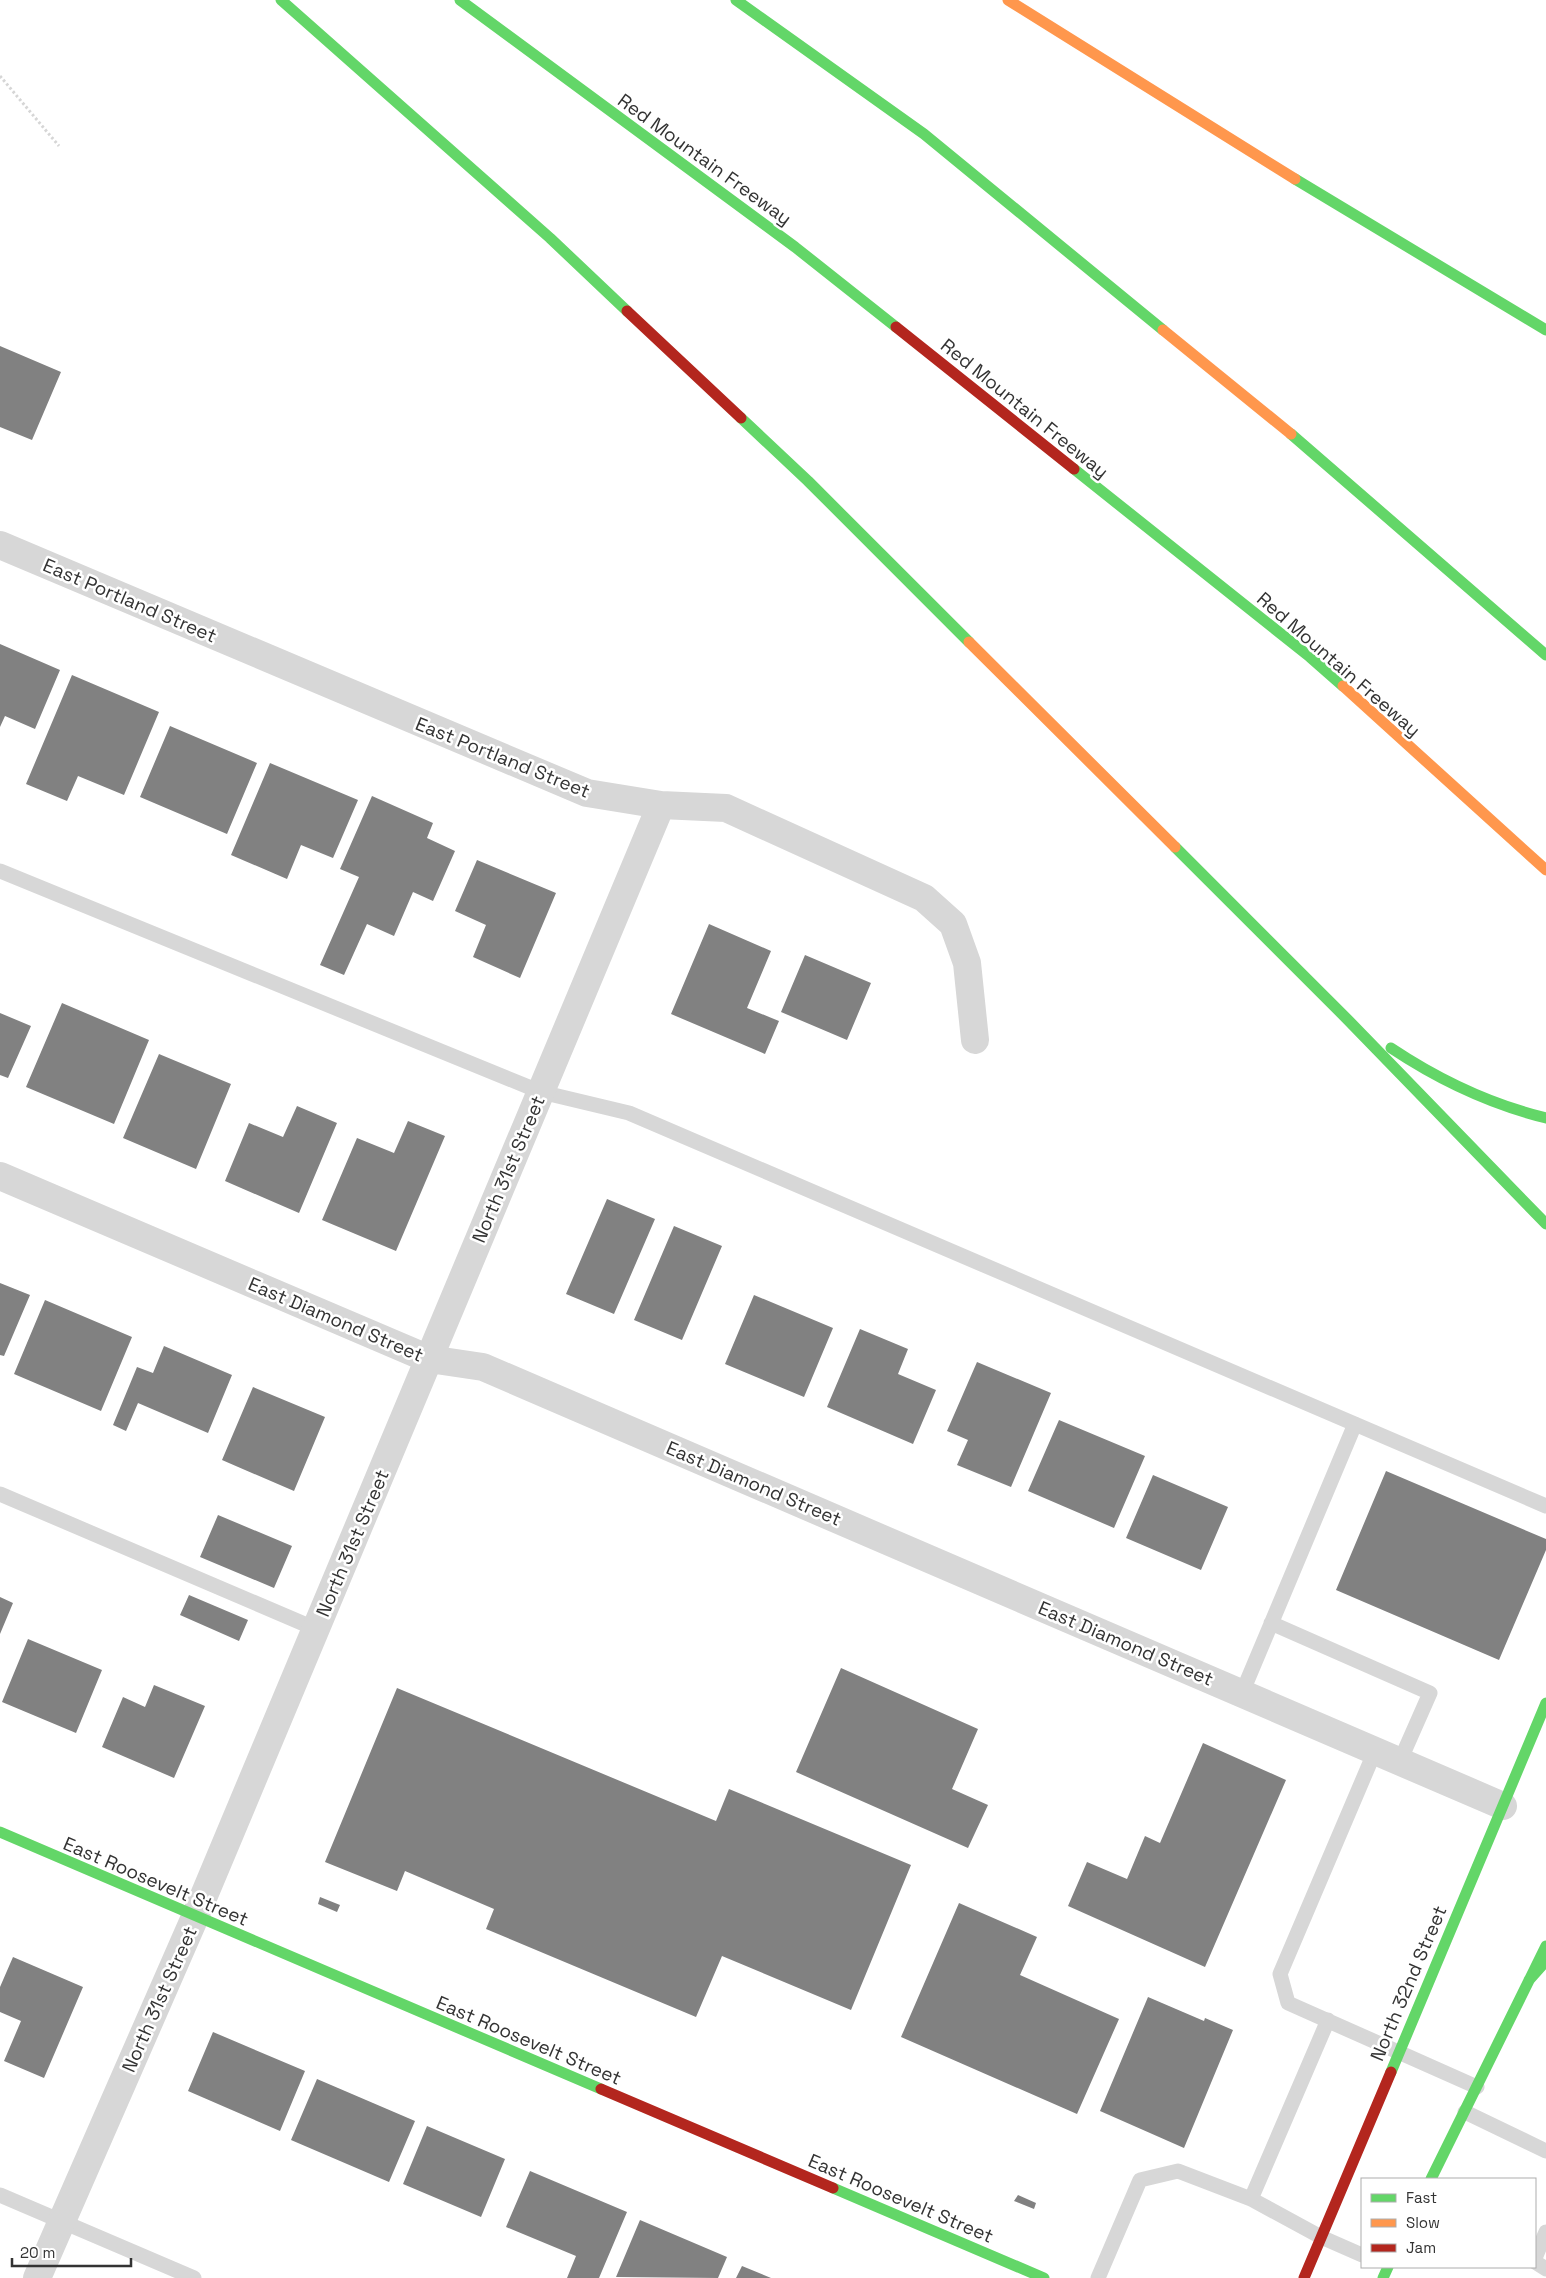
<svg xmlns="http://www.w3.org/2000/svg" width="1546" height="2278" font-family="'Space Grotesk',sans-serif">
  <style>
    .building { fill: #818181 }
    .lines { fill: none; stroke-linecap: round; stroke-linejoin: round }
    .path { stroke: #d6d6d6; stroke-width: 3; stroke-dasharray: 2.5 2.5; stroke-linecap: butt }
    .lane { stroke: #d7d7d7; stroke-width: 15 }
    .street { stroke: #d7d7d7; stroke-width: 28 }
    .fast { stroke: #63d668; stroke-width: 11 }
    .slow { stroke: #ff974d; stroke-width: 11 }
    .jam { stroke: #b3261e; stroke-width: 11 }
    .labels { text-anchor: middle; stroke-width: 5; stroke-linejoin: round; paint-order: stroke }
    .street-label { font-size: 19px; fill: #333; stroke: #fff }
  </style>
  <rect width="100%" height="100%" fill="#fff"/>
  <!-- building -->
  <path class="building" d="M0 346 61 372 32 440 0 427Z
    M0 644 60 670 35 729 5 716 0 727Z
    M72 675 159 712 124 795 78 776 67 801 26 784Z
    M170 726 257 763 227 834 140 797Z
    M270 763 358 800 333 858 301 845 287 879 231 855Z
    M372 796 433 823 427 838 455 851 433 901 413 892 394 936 367 924 344 975 320 965 359 877 340 869Z
    M477 860 556 893 520 978 473 957 486 925 455 911Z
    M709 924 771 951 747 1008 779 1021 765 1054 671 1014Z
    M805 955 871 983 847 1040 781 1012Z
    M62 1003 149 1040 114 1124 26 1087Z
    M0 1013 31 1026 8 1078 0 1075Z
    M159 1054 231 1084 196 1169 123 1138Z
    M297 1106 337 1123 299 1213 225 1181 249 1123 283 1137Z
    M408 1121 445 1136 396 1251 322 1220 357 1138 394 1153Z
    M607 1199 655 1219 614 1314 566 1294Z
    M674 1226 722 1246 682 1340 634 1320Z
    M0 1283 30 1295 4 1356 0 1355Z
    M754 1295 833 1328 804 1397 725 1364Z
    M45 1300 132 1337 101 1411 14 1374Z
    M860 1329 908 1349 898 1374 936 1390 913 1444 827 1407Z
    M164 1346 232 1375 208 1433 138 1403 126 1431 113 1425 137 1367 153 1373Z
    M977 1362 1051 1393 1011 1487 957 1465 968 1440 947 1431Z
    M253 1387 325 1417 294 1491 222 1460Z
    M1059 1420 1145 1456 1114 1528 1028 1491Z
    M1386 1471 1546 1539V1550L1499 1660 1336 1590Z
    M1153 1475 1228 1507 1201 1570 1126 1538Z
    M218 1515 292 1546 274 1588 200 1557Z
    M189 1595 248 1620 239 1641 180 1615Z
    M0 1597 13 1603 0 1634Z
    M28 1639 102 1670 76 1733 2 1702Z
    M841 1668 978 1729 952 1789 988 1805 968 1848 796 1772Z
    M154 1685 205 1706 174 1778 102 1747 123 1697 145 1707Z
    M397 1688 716 1821 729 1789 911 1865 851 2010 722 1956 696 2017 486 1929 494 1909 405 1871 397 1891 325 1862Z
    M1203 1743 1286 1780 1205 1967 1068 1906 1087 1862 1127 1879 1145 1836 1160 1843Z
    M320 1897 340 1905 337 1912 318 1904Z
    M959 1903 1037 1937 1020 1975 1119 2019 1077 2114 901 2037Z
    M13 1957 83 1987 44 2078 4 2061 21 2021 0 2012V1987Z
    M1148 1997 1204 2021 1205 2018 1233 2030 1184 2148 1100 2111Z
    M213 2032 305 2071 280 2131 188 2091Z
    M317 2079 415 2121 389 2182 291 2140Z
    M427 2126 505 2159 481 2217 403 2184Z
    M530 2171 627 2212 599 2278H567L576 2256 506 2227Z
    M1018 2195 1036 2203 1034 2209 1014 2201Z
    M640 2220 727 2257 718 2278 616 2277Z
    M742 2266 771 2278H736Z"/>
  <g class="lines">
    <!-- path -->
    <path class="path" d="M0 76 59 146"/>
    <!-- lane -->
    <path class="lane" d="M0 871 541 1092 629 1113 1546 1506
      M0 1494 316 1629
      M1271 1623 1430 1693 1400 1761
      M1242 1693 1355 1424
      M1375 1751 1280 1974 1288 2003 1477 2087
      M1465 2112 1546 2151
      M0 2195 194 2278
      M1251 2199 1328 2020
      M1535 2258 1546 2232
      M1535 2262 1546 2269
      M1098 2278 1140 2180 1178 2171 1251 2199 1321 2237 1362 2255"/>
    <!-- street -->
    <path class="street" d="M0 545 587 793 661 805 726 808 924 898 953 924 967 963 975 1040
      M0 1176 429 1359 483 1367 1503 1806
      M37 2278 195 1917 661 805"/>
    <!-- fast -->
    <path class="fast" d="M281 0 550 238 627 311
      M460 0 795 247 896 327
      M736 0 924 134 1163 330
      M1295 179 1546 330
      M741 418 808 481 969 642
      M1291 434 1546 655
      M1074 469 1310 657 1343 686
      M1175 847 1348 1020 1546 1224
      M1391 1048C1439 1080 1489 1104 1546 1118
      M0 1832 601 2089
      M1529 1980 1546 1961
      M1391 2072 1546 1703
      M1431 2179 1546 1946
      M833 2188 1044 2278
      M1383 2278 1388 2267"/>
    <!-- slow -->
    <path class="slow" d="M1008 0 1295 179
      M1163 330 1291 434
      M969 642 1175 847
      M1343 686 1546 870"/>
    <!-- jam -->
    <path class="jam" d="M627 311 741 418
      M896 327 1074 469
      M601 2089 833 2188
      M1304 2278 1391 2072"/>
  </g>
  <g class="labels">
    <!-- street labels -->
    <g class="street-label">
      <text transform="translate(705 159) rotate(36)" y="7">Red Mountain Freeway</text>
      <text transform="translate(1025 408) rotate(39)" y="7">Red Mountain Freeway</text>
      <text transform="translate(130 600) rotate(23)" y="7">East Portland Street</text>
      <text transform="translate(1339 664) rotate(41)" y="7">Red Mountain Freeway</text>
      <text transform="translate(503 757) rotate(22)" y="7">East Portland Street</text>
      <text transform="translate(508 1169) rotate(-67)" y="7">North 31st Street</text>
      <text transform="translate(336 1319) rotate(23)" y="7">East Diamond Street</text>
      <text transform="translate(754 1483) rotate(23)" y="7">East Diamond Street</text>
      <text transform="translate(352 1543) rotate(-67)" y="7">North 31st Street</text>
      <text transform="translate(1126 1643) rotate(23)" y="7">East Diamond Street</text>
      <text transform="translate(156 1881) rotate(23)" y="7">East Roosevelt Street</text>
      <text transform="translate(1408 1983) rotate(-67)" y="7">North 32nd Street</text>
      <text transform="translate(159 1999) rotate(-66)" y="7">North 31st Street</text>
      <text transform="translate(529 2040) rotate(23)" y="7">East Roosevelt Street</text>
      <text transform="translate(901 2198) rotate(23)" y="7">East Roosevelt Street</text>
    </g>
  </g>
  <!-- legend -->
  <rect x="1361" y="2178" width="175" height="90" fill="#ffffff" stroke="#adadad"/>
  <rect x="1371" y="2194" width="25" height="8" fill="#63d668" stroke="#adadad"/>
  <text x="1406" y="2203" font-size="15" fill="#333333">Fast</text>
  <rect x="1371" y="2219" width="25" height="8" fill="#ff974d" stroke="#adadad"/>
  <text x="1406" y="2228" font-size="15" fill="#333333">Slow</text>
  <rect x="1371" y="2244" width="25" height="8" fill="#b3261e" stroke="#adadad"/>
  <text x="1406" y="2253" font-size="15" fill="#333333">Jam</text>
  <!-- scale -->
  <path d="M12 2258v8h119v-8" fill="none" stroke="#333333" stroke-width="2.5"/>
  <text x="20" y="2258" font-size="15" fill="#333333" stroke="#ffffff" stroke-width="4" paint-order="stroke">20 m</text>
</svg>
